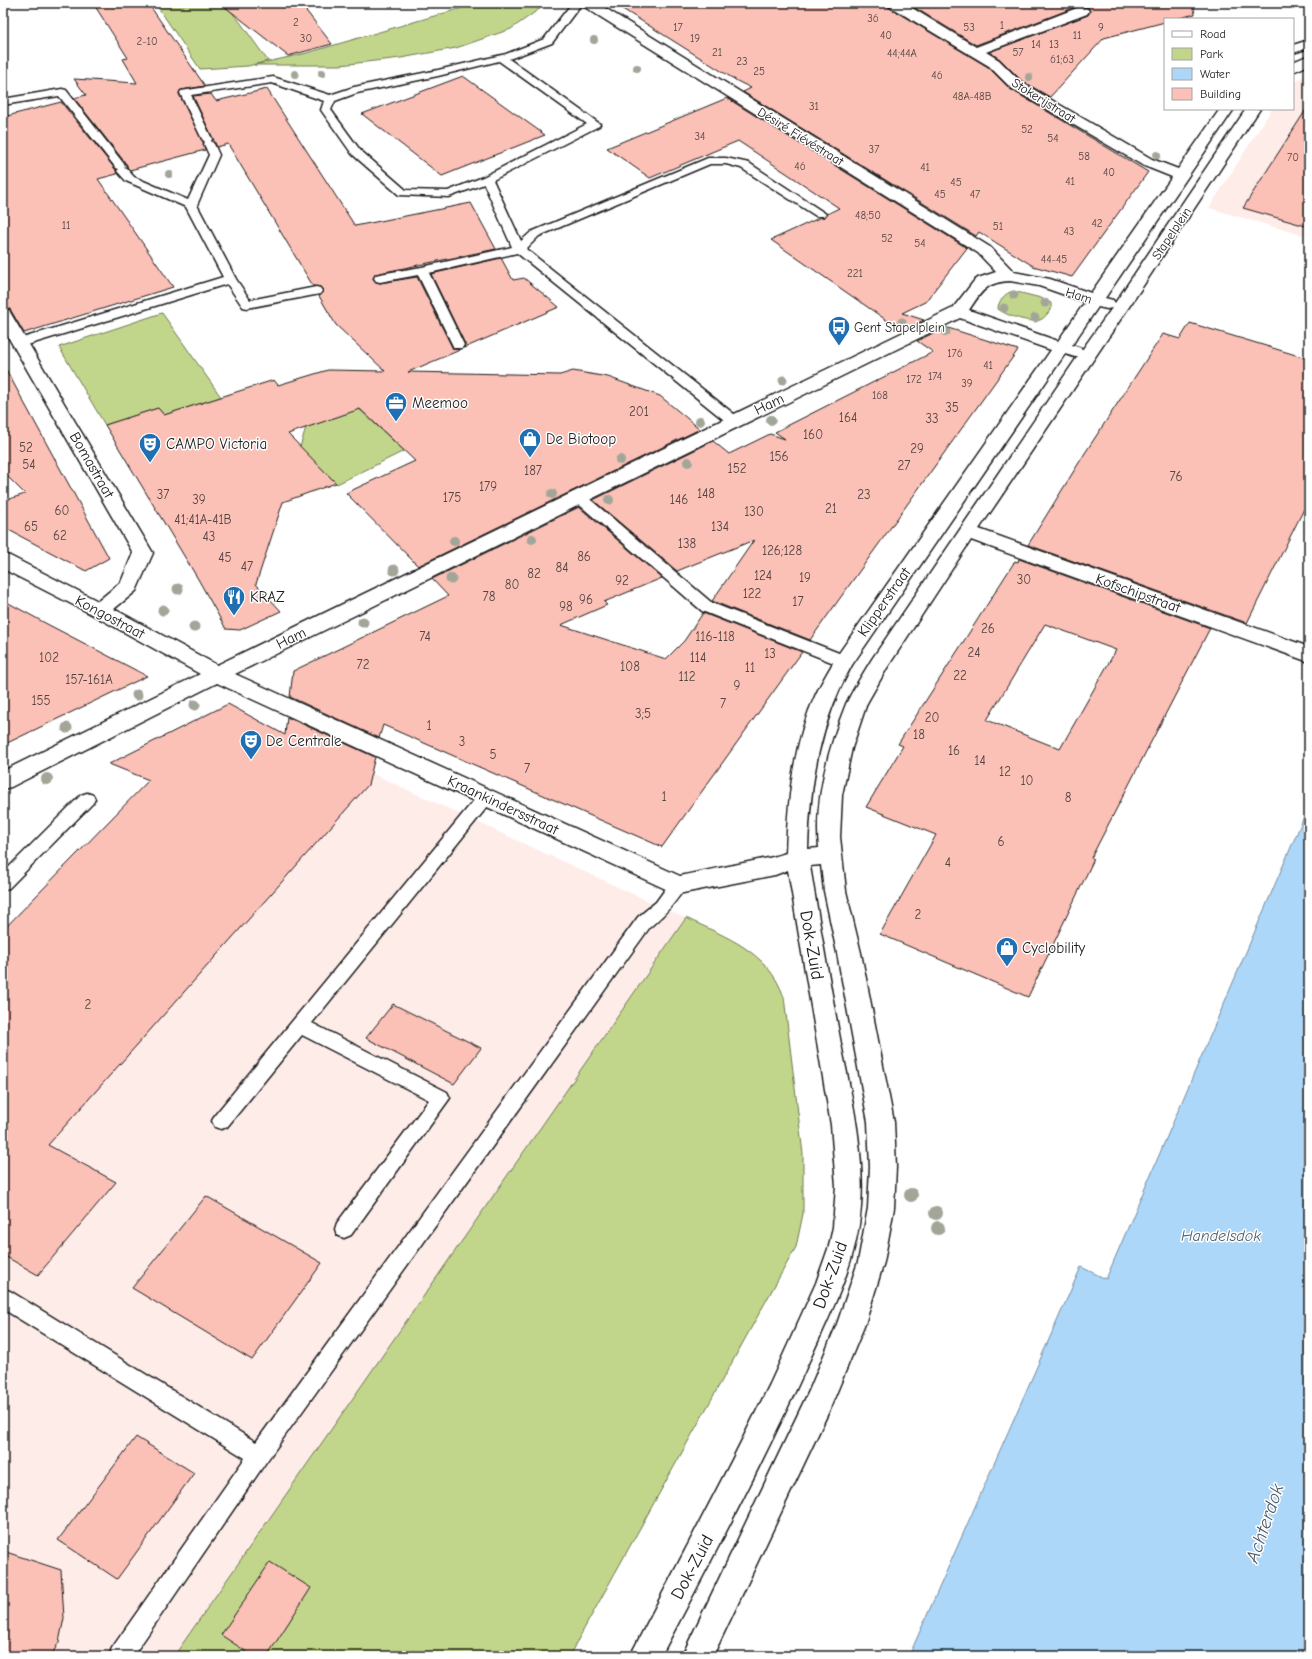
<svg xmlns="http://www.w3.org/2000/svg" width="1312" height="1659" font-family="'Comic Neue',sans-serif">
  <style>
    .built { fill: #feece9 }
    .green { fill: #c2d68b; stroke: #6f7954 }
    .water { fill: #add7f8; stroke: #738ca0 }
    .building { fill: #fbc0b6; stroke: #1c1c1c; fill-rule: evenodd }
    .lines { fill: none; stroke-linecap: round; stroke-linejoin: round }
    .lane-casing { stroke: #1c1c1c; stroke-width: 3 }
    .street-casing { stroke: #1c1c1c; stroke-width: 3 }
    .lane { fill: #fff; fill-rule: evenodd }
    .street { fill: #fff; fill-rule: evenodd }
    .tree { fill: #a2a698 }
    .labels { text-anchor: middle; stroke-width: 3; stroke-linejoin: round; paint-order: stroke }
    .far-number-label { font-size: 11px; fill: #544542 }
    .far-street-label { font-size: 13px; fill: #1c1c1c; stroke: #fff }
    .far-poi-label { font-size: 13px; fill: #1c1c1c; stroke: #fff; text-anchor: start }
    .number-label { font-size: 13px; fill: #544542 }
    .poi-label { font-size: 15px; fill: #1c1c1c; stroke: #fff; text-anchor: start }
    .street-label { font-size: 15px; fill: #1c1c1c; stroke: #fff }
    .water-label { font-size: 16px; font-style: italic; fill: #4f5d69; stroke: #fff }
    .near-street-label { font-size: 18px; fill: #1c1c1c; stroke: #fff }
    .near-water-label { font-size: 19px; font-style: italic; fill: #4f5d69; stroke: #fff }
  </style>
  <rect width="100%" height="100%" fill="#fff"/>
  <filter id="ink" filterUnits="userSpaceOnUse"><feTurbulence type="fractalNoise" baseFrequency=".025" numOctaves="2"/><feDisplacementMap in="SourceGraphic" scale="8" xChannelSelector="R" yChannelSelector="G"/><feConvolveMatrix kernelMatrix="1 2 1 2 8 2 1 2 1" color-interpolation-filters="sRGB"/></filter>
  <g filter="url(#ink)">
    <!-- built -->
    <path class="built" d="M1309 72V237L1209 208 1272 109H1293V84Z
      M371 773 739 943 765 963 779 985 784 997 803 1154V1214L796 1247 569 1656H3V1255L39 1275 116 1182 48 1145 367 785Z"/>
    <!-- green -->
    <path class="green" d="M155 3H224L240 22 268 61 248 66 200 69Z
      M479 3H548L511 29 456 48 401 58 340 65H254L307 53Z
      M1013 291 1041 298 1051 303V309C1048 313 1045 318 1040 320 1031 324 1005 315 998 309 998 301 1005 293 1013 291Z
      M162 313 221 397 164 415 158 408 105 425 59 347Z
      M359 409 404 451 337 484 300 447 306 427Z
      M686 918C726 937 768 951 784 997L803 1154V1214L796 1247 569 1656H174Z"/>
    <!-- water -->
    <path class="water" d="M1309 805V1656H909L1081 1267 1106 1279Z"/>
    <!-- building -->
    <path class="building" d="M93 3H148L205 86 181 90 179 94 203 142 205 150 130 170 127 167V165L74 98 86 95 74 79 137 83 123 59 128 58Z
      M220 3H300L332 44 288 56Z
      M613 3H886L888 7 988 67 1010 89 1148 172 1072 277 1033 266 979 232 976 236 743 92 751 88 737 81Z
      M907 3H1193L1195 14 1176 19H1165V22L1104 38 1050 97 1022 81 1000 59 989 52 1088 15 1090 12 1088 7H1076L976 45Z
      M463 76 545 135 442 176 362 114Z
      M267 89 355 226 471 203 496 249 375 274 373 279 376 282 380 283 417 277 453 349 460 350 408 372 560 375 573 371 608 377 660 396 700 429 418 566 346 493 415 461 360 409 288 434 336 483 283 502 256 584 281 611 240 630 226 629 198 579 105 425 158 408 164 415 274 380 278 385 328 370 385 371 336 325 319 296 321 295 323 290 320 287 313 286 228 144 217 147 193 96 211 94 216 101Z
      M727 98 967 248 925 302 902 313 924 320 902 331 771 240 819 218 825 217 827 214 839 208 738 141 650 178 607 148Z
      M61 102 116 170 117 174 98 179 173 287 24 333 10 309 3 308V117Z
      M1309 105V227L1243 208Z
      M501 258 513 280 524 278 559 307 464 348 465 344 431 274Z
      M1190 323 1309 359V499L1247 623 1028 545 1085 453 1163 334 1180 339Z
      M945 327 1018 350 810 640 712 601 754 540 677 571 593 500 713 441 729 454 770 434 785 439 775 432 933 352 917 341Z
      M3 364 109 558 86 571 3 527V501L25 494 3 472Z
      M579 507 662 578 604 602 607 605 561 625 666 659 684 641 703 613 802 652 662 847 383 725 379 738 290 697 293 671 448 596 432 579Z
      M1019 559 1210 628 1091 858 1094 859 1028 997 880 934 936 835 866 807 903 746 898 744 1015 561 1018 562ZM1045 624 1116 650 1060 749 987 720Z
      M3 600 47 624 147 676 3 745Z
      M228 704 285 735 287 717 375 757 368 785 48 1145 116 1182 38 1275 3 1255V930L149 780 109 764Z
      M393 1004 481 1048 454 1084 366 1038Z
      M206 1196 322 1263 252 1360 132 1288Z
      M136 1437 194 1473 117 1579 58 1540Z
      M3 1551 61 1570 64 1618 59 1642 51 1656H3Z
      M270 1562 311 1588 267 1656H253L221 1635Z"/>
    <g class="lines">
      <!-- lane casing -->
      <g class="lane-casing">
        <path id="lane" d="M572 3H582L552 43 509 59 600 124 599 126 493 180 521 241 531 232 708 158H726L749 163 826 214 824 216H816L741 168 726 164H710L539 236 526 249 739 418 740 421 739 424H729L517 253 429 273 464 345 462 348H454L418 275 380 282 376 281 374 278 376 275 380 274 422 267 512 247 484 184 449 197 399 195 352 154 321 110 324 101 272 83 191 95 212 139 211 141 214 144 219 155 197 205 236 279 250 300 316 287 320 288 322 291 320 294 247 308 243 307 227 284 24 346H16L14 343 16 340 223 277 186 207 126 181 117 171 119 169 116 168 59 96 3 105V99L62 89 66 90 124 164 126 166 124 168 127 169 134 177 188 200 209 155 204 144 205 142 202 139 180 93 181 91 273 77 330 95 354 87 438 70 506 54 544 39ZM499 61 587 124 483 177 448 191 406 190 360 150 331 110 335 101 357 93 438 76Z
          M580 494 585 495 712 603 849 657 851 661 849 665 844 666 839 665 702 611 575 501 573 498 575 495Z
          M486 791 492 793 494 797 492 801 312 1023 447 1092 450 1098 351 1235 344 1238 337 1235 335 1229 337 1223 429 1100 302 1035 227 1127 221 1129 215 1127 212 1121 215 1115 480 793Z
          M87 793 93 795 95 799 93 803 9 888 3 890V873L81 795Z
          M678 878 684 880 686 885C677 902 664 915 650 927L266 1462 133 1656H109L112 1648 245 1458 3 1309V1289L10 1291 256 1442 638 917 656 902 672 880Z"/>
      </g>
      <!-- street casing -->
      <g class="street-casing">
        <path id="street" d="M581 3H597L990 247 1014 272 1050 279 1091 293 1172 177 1142 165 1011 88 989 66 889 6 887 3H904L976 47 1077 8H1087L1089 11 1087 14 986 52 999 60 1021 82 1152 159 1178 169 1220 109H1234L1105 298 1113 300 1115 303 1246 109H1260L1141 289 979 529 1309 647V662L971 540 887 668 867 703 852 748 842 795 840 837 846 891 861 953 894 1122 896 1167 894 1208 884 1262 865 1324 829 1411 713 1656H682L809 1391 837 1324 858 1262 868 1208 870 1167 868 1122 837 953 824 891 821 865 810 866C820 926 830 985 841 1044 852 1098 865 1152 861 1207 857 1265 828 1318 805 1370 761 1467 711 1561 661 1656H630L732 1460 770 1384 816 1283 829 1246 833 1227 836 1186 831 1125 788 870 775 875 678 894 670 891 217 683 11 787 3 789V771L200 674 93 615 3 569V554L10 556 98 601 121 582 133 553 3 328V309L9 310 11 314 153 553 136 591 114 609 217 665 953 308 974 281 978 278 996 272 978 253 583 6ZM1010 281 1039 286 1085 302 1058 341 969 310C981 292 986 282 1010 281ZM1098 307 1107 309 1112 308 1082 350 1081 348 1072 345ZM960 318 1051 350 837 656C830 668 822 681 816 694 793 743 788 799 786 853L773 857 680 876 235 674ZM1065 354 1075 357 1078 356 872 659C863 674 853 689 846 704 828 749 814 800 819 848L808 849C810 782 819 724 852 665Z
          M1309 40V48L1293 53V45Z
          M1309 55V65L1293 72V62Z"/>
      </g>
      <!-- lane -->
      <use href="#lane" class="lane"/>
      <!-- street -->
      <use href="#street" class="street"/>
    </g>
    <!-- trees -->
    <g class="tree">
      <circle cx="594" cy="40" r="4"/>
      <circle cx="637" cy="68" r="4"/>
      <circle cx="322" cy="73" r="4"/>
      <circle cx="295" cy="74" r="4"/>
      <circle cx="1029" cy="77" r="4"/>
      <circle cx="1157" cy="155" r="4"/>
      <circle cx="169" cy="174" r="4"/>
      <circle cx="1014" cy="295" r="4.5"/>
      <circle cx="1045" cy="303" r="4.5"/>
      <circle cx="1004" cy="308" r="4.5"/>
      <circle cx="1035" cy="318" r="4.5"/>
      <circle cx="902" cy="322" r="4.5"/>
      <circle cx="946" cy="332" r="4.5"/>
      <circle cx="783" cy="380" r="4.5"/>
      <circle cx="771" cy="420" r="5"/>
      <circle cx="700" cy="421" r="5"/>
      <circle cx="620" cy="460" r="5"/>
      <circle cx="688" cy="462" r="5"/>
      <circle cx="552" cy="494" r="5"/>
      <circle cx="609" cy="500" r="5"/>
      <circle cx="532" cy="539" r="5"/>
      <circle cx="454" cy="541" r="5"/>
      <circle cx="394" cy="570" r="5.5"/>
      <circle cx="451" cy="579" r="5.5"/>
      <circle cx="178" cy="589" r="5.5"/>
      <circle cx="163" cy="610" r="5.5"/>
      <circle cx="363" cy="622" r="5.5"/>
      <circle cx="194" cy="627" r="5.5"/>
      <circle cx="137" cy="695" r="5.5"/>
      <circle cx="195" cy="705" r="5.5"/>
      <circle cx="67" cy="728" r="5.5"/>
      <circle cx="47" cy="779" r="6"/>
      <circle cx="911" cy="1195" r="7"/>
      <circle cx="936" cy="1213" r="7"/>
      <circle cx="938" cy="1228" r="7"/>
    </g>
  </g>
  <!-- icons -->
  <defs>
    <g id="bus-pin" transform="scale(1.15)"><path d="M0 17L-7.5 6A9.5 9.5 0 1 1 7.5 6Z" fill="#1f6fb2" stroke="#fff"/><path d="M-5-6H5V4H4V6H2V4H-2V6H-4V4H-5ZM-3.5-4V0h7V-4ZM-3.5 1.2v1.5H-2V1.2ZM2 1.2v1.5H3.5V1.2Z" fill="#fff"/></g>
    <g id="office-pin" transform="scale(1.15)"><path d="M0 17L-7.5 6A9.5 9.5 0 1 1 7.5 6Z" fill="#1f6fb2" stroke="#fff"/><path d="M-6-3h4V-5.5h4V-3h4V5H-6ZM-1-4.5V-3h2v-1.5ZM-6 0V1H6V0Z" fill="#fff"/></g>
    <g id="shop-pin" transform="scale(1.15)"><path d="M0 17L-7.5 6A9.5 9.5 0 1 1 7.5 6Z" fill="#1f6fb2" stroke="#fff"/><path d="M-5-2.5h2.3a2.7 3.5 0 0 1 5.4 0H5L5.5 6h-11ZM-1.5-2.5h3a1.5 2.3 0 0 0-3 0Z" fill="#fff"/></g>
    <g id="theatre-pin" transform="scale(1.15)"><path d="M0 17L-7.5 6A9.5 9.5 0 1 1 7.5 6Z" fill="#1f6fb2" stroke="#fff"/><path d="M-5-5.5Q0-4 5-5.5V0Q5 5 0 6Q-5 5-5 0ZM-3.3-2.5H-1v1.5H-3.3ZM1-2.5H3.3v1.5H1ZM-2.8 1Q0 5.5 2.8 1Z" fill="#fff"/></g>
    <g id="restaurant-pin" transform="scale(1.15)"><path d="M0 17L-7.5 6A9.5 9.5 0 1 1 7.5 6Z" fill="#1f6fb2" stroke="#fff"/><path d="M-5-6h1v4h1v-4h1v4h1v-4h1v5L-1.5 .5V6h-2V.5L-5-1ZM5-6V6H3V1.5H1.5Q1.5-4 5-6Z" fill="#fff"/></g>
  </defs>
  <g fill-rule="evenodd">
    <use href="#bus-pin" x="839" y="327"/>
    <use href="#office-pin" x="396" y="403"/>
    <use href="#shop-pin" x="530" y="439"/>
    <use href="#theatre-pin" x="150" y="444"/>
    <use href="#restaurant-pin" x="234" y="597"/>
    <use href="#theatre-pin" x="251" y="741"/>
    <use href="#shop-pin" x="1007" y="948"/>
  </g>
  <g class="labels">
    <!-- far-number labels -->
    <g class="far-number-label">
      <text x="873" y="22">36</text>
      <text x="296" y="26">2</text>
      <text x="1002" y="29">1</text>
      <text x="678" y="31">17</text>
      <text x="969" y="31">53</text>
      <text x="1101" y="31">9</text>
      <text x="886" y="39">40</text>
      <text x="1077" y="39">11</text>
      <text x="306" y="42">30</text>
      <text x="695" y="42">19</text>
      <text x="147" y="45">2-10</text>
      <text x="1036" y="48">14</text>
      <text x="1054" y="48">13</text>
      <text x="717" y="56">21</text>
      <text x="1018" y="56">57</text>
      <text x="902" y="57">44;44A</text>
      <text x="1062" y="63">61;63</text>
      <text x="742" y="65">23</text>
      <text x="759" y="75">25</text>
      <text x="937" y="79">46</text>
      <text x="972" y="100">48A-48B</text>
      <text x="814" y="110">31</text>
      <text x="1027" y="133">52</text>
      <text x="700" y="140">34</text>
      <text x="1053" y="142">54</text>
      <text x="874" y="153">37</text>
      <text x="1084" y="160">58</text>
      <text x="1293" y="161">70</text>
      <text x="800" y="170">46</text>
      <text x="925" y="171">41</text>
      <text x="1109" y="176">40</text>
      <text x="1070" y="185">41</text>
      <text x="956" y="186">45</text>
      <text x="940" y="198">45</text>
      <text x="975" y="198">47</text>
      <text x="868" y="219">48;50</text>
      <text x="1097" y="227">42</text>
      <text x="66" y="229">11</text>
      <text x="998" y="230">51</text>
      <text x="1069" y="235">43</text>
      <text x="887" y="242">52</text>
      <text x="920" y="247">54</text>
      <text x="1054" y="263">44-45</text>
      <text x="855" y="277">221</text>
      <text x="955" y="357">176</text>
      <text x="988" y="369">41</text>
      <text x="935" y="380">174</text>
      <text x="914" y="383">172</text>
      <text x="967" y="387">39</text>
      <text x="880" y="399">168</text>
    </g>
    <!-- far-street labels -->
    <g class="far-street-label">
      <text transform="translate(1044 100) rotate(32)" y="5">Stokerijstraat</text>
      <text transform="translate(801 136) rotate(32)" y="5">Désiré Fiévéstraat</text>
      <text transform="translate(1171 233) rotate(-56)" y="5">Stapelplein</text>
      <text transform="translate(1079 295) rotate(18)" y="5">Ham</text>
    </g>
    <!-- far-poi labels -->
    <g class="far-poi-label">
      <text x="854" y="332">Gent Stapelplein</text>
    </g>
    <!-- number labels -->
    <g class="number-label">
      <text x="952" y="412">35</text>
      <text x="639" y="416">201</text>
      <text x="848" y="422">164</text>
      <text x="932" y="423">33</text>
      <text x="813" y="439">160</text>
      <text x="26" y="452">52</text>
      <text x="917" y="453">29</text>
      <text x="779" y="461">156</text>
      <text x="29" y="469">54</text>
      <text x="904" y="470">27</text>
      <text x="737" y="473">152</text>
      <text x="533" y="475">187</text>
      <text x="1176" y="481">76</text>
      <text x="488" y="491">179</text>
      <text x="706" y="498">148</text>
      <text x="163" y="499">37</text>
      <text x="864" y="499">23</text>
      <text x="452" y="502">175</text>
      <text x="199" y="504">39</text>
      <text x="679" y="504">146</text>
      <text x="831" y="513">21</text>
      <text x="62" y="515">60</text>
      <text x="754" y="516">130</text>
      <text x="203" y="524">41;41A-41B</text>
      <text x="31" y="531">65</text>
      <text x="720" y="531">134</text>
      <text x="60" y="540">62</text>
      <text x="209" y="541">43</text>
      <text x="687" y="548">138</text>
      <text x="782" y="555">126;128</text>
      <text x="584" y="561">86</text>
      <text x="225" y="562">45</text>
      <text x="247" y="571">47</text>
      <text x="562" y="572">84</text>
      <text x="534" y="578">82</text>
      <text x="763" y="580">124</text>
      <text x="805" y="582">19</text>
      <text x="1024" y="584">30</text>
      <text x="622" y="585">92</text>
      <text x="512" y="589">80</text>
      <text x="752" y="598">122</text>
      <text x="489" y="601">78</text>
      <text x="586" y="604">96</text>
      <text x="798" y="606">17</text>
      <text x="566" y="611">98</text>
      <text x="988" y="633">26</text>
      <text x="425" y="641">74</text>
      <text x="715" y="641">116-118</text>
      <text x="974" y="657">24</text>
      <text x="770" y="658">13</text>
      <text x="49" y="662">102</text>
      <text x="698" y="662">114</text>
      <text x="363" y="669">72</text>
      <text x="630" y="671">108</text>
      <text x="750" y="672">11</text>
      <text x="960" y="680">22</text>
      <text x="687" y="681">112</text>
      <text x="89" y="684">157-161A</text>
      <text x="737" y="690">9</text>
      <text x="41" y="705">155</text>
      <text x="723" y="708">7</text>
      <text x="643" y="718">3;5</text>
      <text x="932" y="722">20</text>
      <text x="429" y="730">1</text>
      <text x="919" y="739">18</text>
      <text x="462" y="746">3</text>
      <text x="954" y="755">16</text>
      <text x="493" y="759">5</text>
      <text x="980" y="765">14</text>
      <text x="527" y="773">7</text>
      <text x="1005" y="776">12</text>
      <text x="1027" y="785">10</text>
      <text x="664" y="801">1</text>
      <text x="1068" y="802">8</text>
      <text x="1001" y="846">6</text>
      <text x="948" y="867">4</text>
      <text x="918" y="919">2</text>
      <text x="88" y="1009">2</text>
    </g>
    <!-- poi labels -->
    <g class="poi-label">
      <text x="412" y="408">Meemoo</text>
      <text x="546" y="444">De Biotoop</text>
      <text x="166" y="449">CAMPO Victoria</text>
      <text x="250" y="602">KRAZ</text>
      <text x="266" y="746">De Centrale</text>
      <text x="1022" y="953">Cyclobility</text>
    </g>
    <!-- street labels -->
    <g class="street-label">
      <text transform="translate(769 404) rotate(-26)" y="5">Ham</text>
      <text transform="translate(92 465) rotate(60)" y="5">Bomastraat</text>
      <text transform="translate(1138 593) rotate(20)" y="5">Kofschipstraat</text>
      <text transform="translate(884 602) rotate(-55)" y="5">Klipperstraat</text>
      <text transform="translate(110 617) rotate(28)" y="5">Kongostraat</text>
      <text transform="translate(291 638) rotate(-26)" y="5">Ham</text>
      <text transform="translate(503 805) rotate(25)" y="5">Kraankindersstraat</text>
    </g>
    <!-- water labels -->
    <g class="water-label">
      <text x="1221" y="1241">Handelsdok</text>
    </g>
    <!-- near-street labels -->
    <g class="near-street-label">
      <text transform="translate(812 945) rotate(80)" y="6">Dok-Zuid</text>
      <text transform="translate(830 1275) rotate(-70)" y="6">Dok-Zuid</text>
      <text transform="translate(692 1567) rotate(-62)" y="6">Dok-Zuid</text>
    </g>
    <!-- near-water labels -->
    <g class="near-water-label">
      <text transform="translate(1264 1523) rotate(-71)" y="7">Achterdok</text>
    </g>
  </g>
  <!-- margin -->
  <rect width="1312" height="1659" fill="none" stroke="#fff" stroke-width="16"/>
  <rect x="8" y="8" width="1296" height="1643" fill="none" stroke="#1c1c1c" stroke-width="1.5" filter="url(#ink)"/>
  <!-- legend -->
  <rect x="1164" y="18" width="130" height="92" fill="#ffffff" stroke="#a4a4a4"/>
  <rect x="1172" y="31" width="20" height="6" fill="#ffffff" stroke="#a4a4a4"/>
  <text x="1200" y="38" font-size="12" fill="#1c1c1c">Road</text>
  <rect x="1172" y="48" width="20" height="12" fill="#c2d68b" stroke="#a4a4a4"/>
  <text x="1200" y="58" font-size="12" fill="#1c1c1c">Park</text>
  <rect x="1172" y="68" width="20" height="12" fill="#add7f8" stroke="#a4a4a4"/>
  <text x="1200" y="78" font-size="12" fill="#1c1c1c">Water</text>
  <rect x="1172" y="88" width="20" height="12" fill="#fbc0b6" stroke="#a4a4a4"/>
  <text x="1200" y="98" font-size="12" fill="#1c1c1c">Building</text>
</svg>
